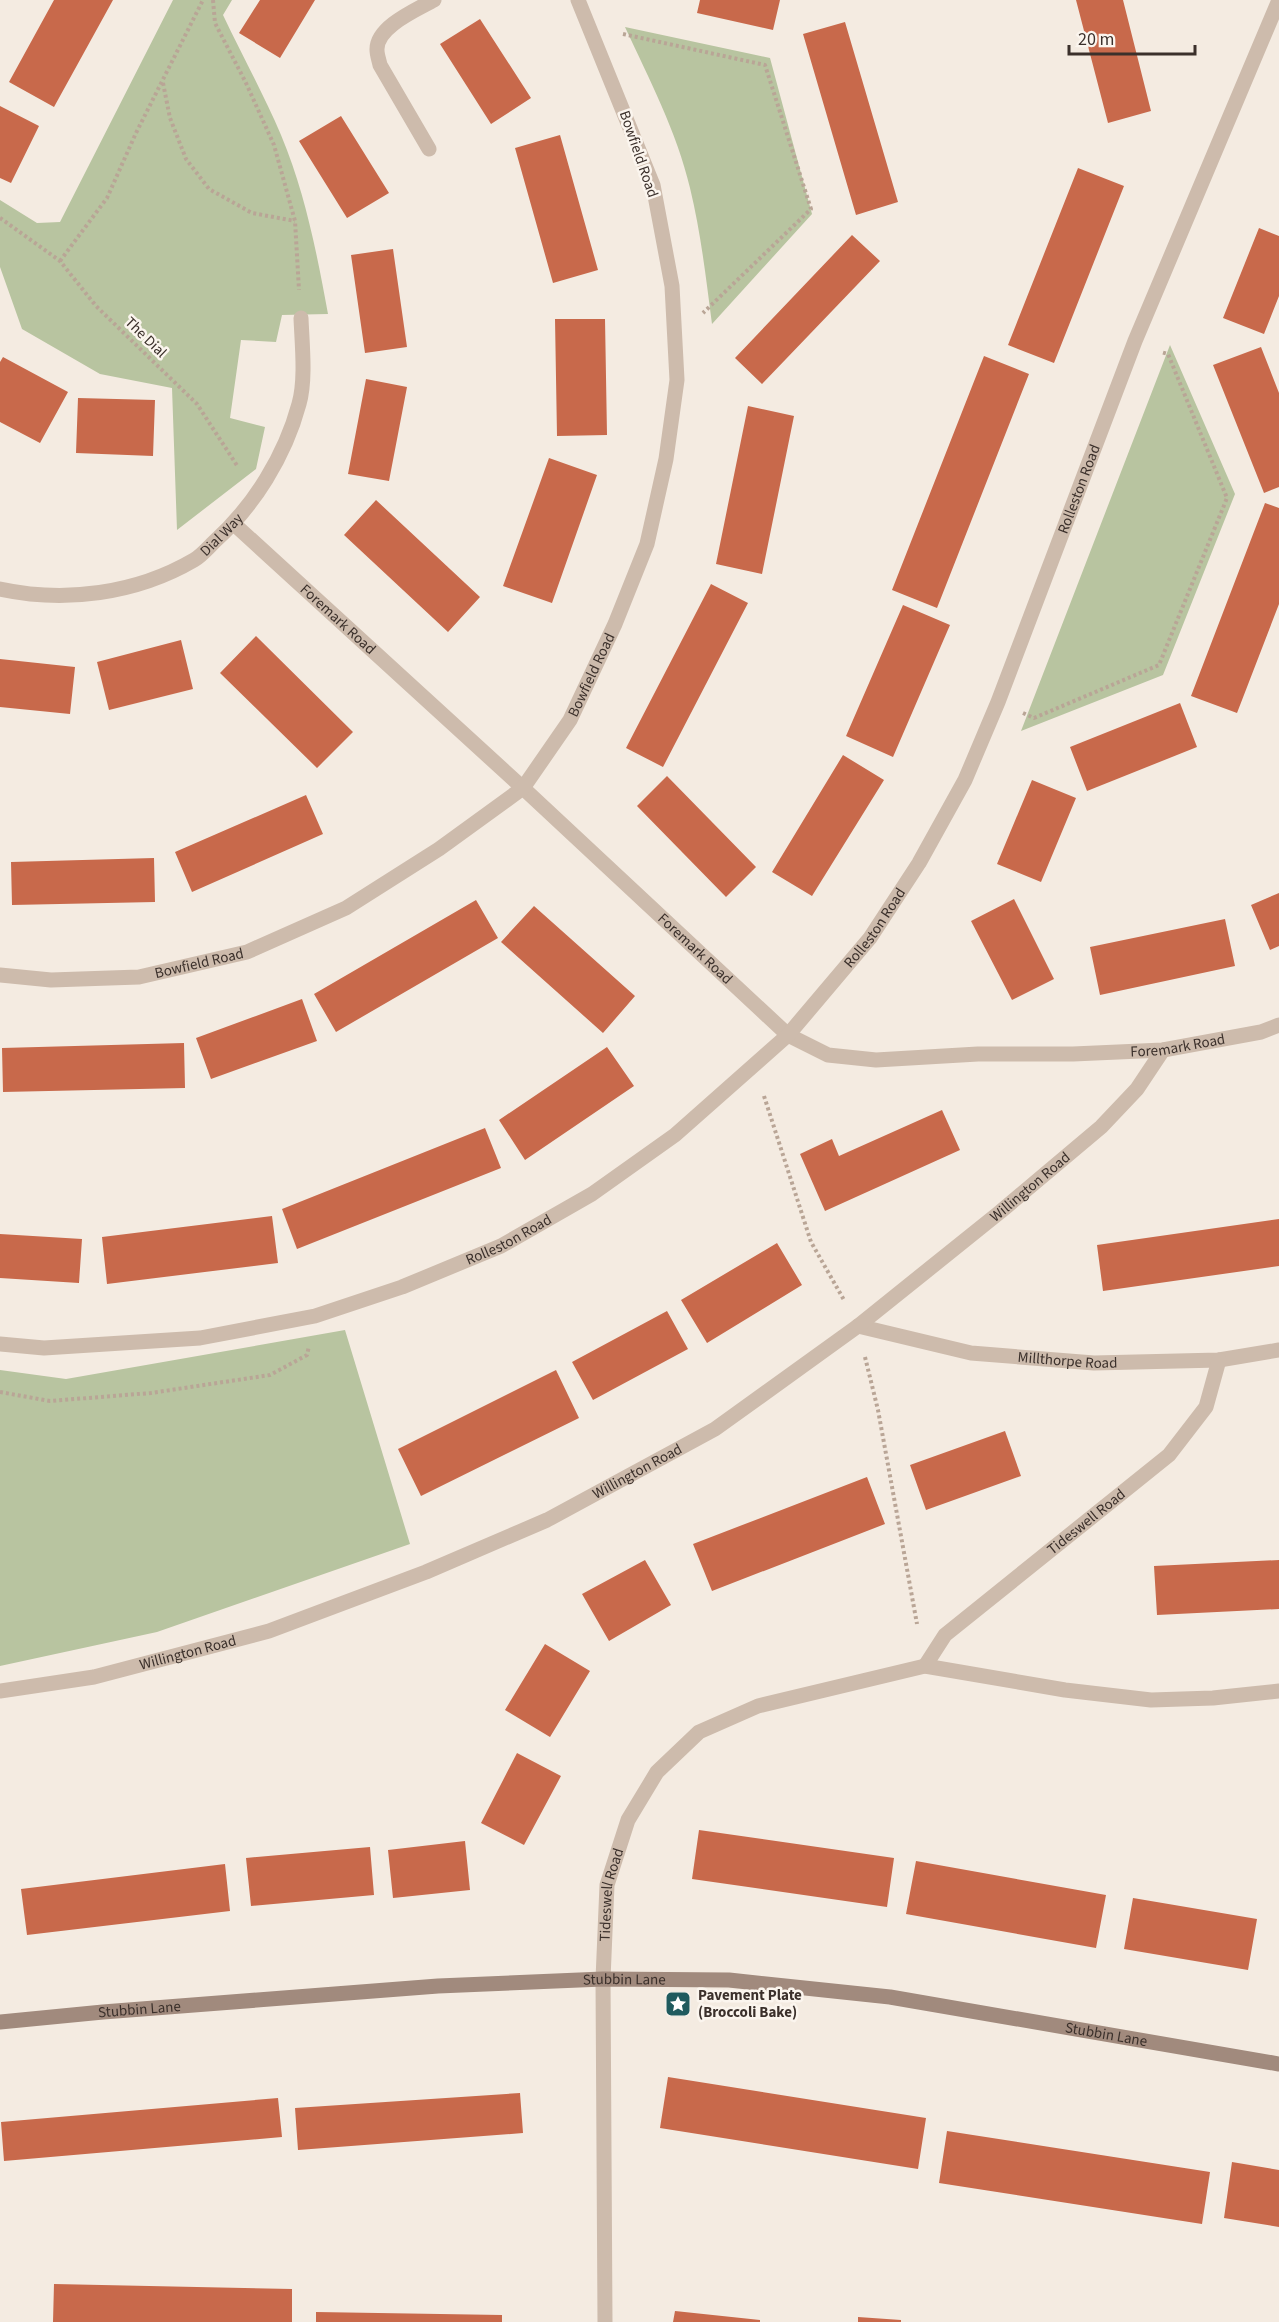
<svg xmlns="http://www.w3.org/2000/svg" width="1279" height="2322" font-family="'Source Sans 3',sans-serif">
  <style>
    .green { fill: #b8c4a0 }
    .building { fill: #c8694b }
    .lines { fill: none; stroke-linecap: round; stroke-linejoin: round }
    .path { stroke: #b9a596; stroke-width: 4; stroke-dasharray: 3 3; stroke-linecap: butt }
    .minor { stroke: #cdbbac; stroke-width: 15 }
    .secondary { stroke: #a18a7d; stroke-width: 15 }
    .labels { text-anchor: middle; stroke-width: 5; stroke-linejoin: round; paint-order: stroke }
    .street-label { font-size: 15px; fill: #3b302b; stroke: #fbf5ee }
    .poi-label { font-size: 15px; font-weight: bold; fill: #3b302b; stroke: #fbf5ee; text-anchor: start }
  </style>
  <rect width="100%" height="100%" fill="#f4ebe1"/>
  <!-- green -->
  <path class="green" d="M173 0H232L223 15C242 55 264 95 281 135 305 192 317 254 328 314L282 315 276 342 241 340 230 418 265 427 256 469 177 530 172 388 100 374 22 329 0 267V200L37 223 60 222Z
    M625 27 770 58 812 214 712 324C706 279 701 233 690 188 677 132 649 79 625 27Z
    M1170 345 1235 494 1163 675 1021 731Z
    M345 1330 410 1544 157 1632 0 1666V1370L66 1379Z"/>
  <!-- building -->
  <path class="building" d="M54 0H113L54 107 9 82Z
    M260 0H315L280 58 239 33Z
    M700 0H780L773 30 697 13Z
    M1076 0H1123L1151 111 1108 123Z
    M480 19 531 98 491 124 440 44Z
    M845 22 898 202 856 215 803 34Z
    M0 106 39 126 11 183 0 178Z
    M341 116 389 193 347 218 299 141Z
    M560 135 598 270 553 283 515 148Z
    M1078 168 1124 186 1054 363 1008 345Z
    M1259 228 1279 236V296L1264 334 1223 318Z
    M852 235 880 261 762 384 735 358Z
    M393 249 407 347 365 353 351 255Z
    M555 319H605L607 435 557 436Z
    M1261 347 1279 393V487L1264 493 1213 365Z
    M984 356 1029 374 937 608 892 590Z
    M3 357 68 392 40 443 0 422V362Z
    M366 379 407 387 389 481 348 474Z
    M78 398 155 400 153 456 76 453Z
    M748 406 794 416 762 574 716 564Z
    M549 458 597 475 552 603 503 586Z
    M376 500 480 597 448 632 344 535Z
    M1265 503 1279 508V604L1237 713 1191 696Z
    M711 584 748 603 663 767 626 748Z
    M903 605 950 625 893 757 846 736Z
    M256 636 353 732 317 768 220 673Z
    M181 640 193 689 109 710 97 662Z
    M0 659 75 667 70 714 0 707Z
    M1180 703 1197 747 1087 791 1070 747Z
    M843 755 884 780 812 896 772 872Z
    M667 776 756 867 726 897 637 806Z
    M1032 780 1076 798 1041 882 997 864Z
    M306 795 323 834 192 892 175 852Z
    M154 858 155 902 12 905 11 862Z
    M1279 893V946L1270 950 1251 905Z
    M1014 899 1054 979 1012 1000 971 921Z
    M476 900 498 938 336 1032 314 994Z
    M534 906 635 996 603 1033 501 942Z
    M1225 919 1235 966 1100 995 1090 947Z
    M302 999 317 1041 211 1079 196 1038Z
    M184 1043 185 1088 3 1092 2 1048Z
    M607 1047 634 1086 525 1160 499 1120Z
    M942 1110 960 1150 825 1211 800 1154 832 1139 839 1156Z
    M485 1128 501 1168 297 1249 282 1209Z
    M272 1216 278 1263 107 1284 102 1237Z
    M1279 1219V1266L1103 1291 1097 1245Z
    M0 1234 82 1239 79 1283 0 1278Z
    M777 1243 802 1285 707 1343 681 1300Z
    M667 1311 688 1349 593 1400 572 1362Z
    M556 1370 579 1418 421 1496 398 1449Z
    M1005 1431 1021 1476 926 1510 910 1465Z
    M867 1477 885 1524 712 1591 693 1544Z
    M645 1560 671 1605 609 1641 582 1594Z
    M1279 1560V1609L1157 1615 1154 1566Z
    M545 1644 590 1671 550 1737 505 1710Z
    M517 1753 561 1776 524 1845 481 1823Z
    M699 1830 894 1858 887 1907 692 1879Z
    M465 1841 470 1890 393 1898 388 1850Z
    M370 1847 374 1895 251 1906 246 1858Z
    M916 1861 1106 1895 1096 1948 906 1914Z
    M225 1864 230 1911 27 1935 21 1889Z
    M1133 1898 1257 1919 1248 1970 1124 1949Z
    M668 2077 926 2118 918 2169 660 2128Z
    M520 2093 523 2133 298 2150 295 2108Z
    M278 2098 282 2137 4 2161 1 2122Z
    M947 2131 1210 2172 1202 2224 939 2183Z
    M1232 2162 1279 2170V2227L1224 2218Z
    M54 2284 292 2289V2322H53Z
    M675 2311 760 2320V2322H673Z
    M316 2312 502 2315V2322H316Z
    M858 2317 901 2320V2322H858Z"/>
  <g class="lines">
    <!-- path -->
    <path class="path" d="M213 0 215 23 246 83 274 145 295 221 299 290
      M623 34 765 65 811 209 703 313
      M163 83 170 118 186 159 209 189 252 213 295 221
      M0 218 60 261 96 306 197 404 238 467
      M60 261 107 198 136 133 203 0
      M1023 713 1034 718 1159 665 1227 498 1168 354 1161 352
      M764 1096 811 1242 844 1300
      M865 1357 878 1410 917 1624
      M0 1392 50 1401 151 1393 270 1375 307 1355 309 1346"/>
    <!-- minor -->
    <g class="minor">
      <path d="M429 149 380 65C379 60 377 55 377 50 376 27 416 10 434 0"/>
      <path id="s1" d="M234 524 523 788 788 1035 828 1055 876 1060 978 1054H1073L1163 1050 1261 1032 1279 1025"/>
      <path id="s2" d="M0 589C65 603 136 594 194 560 201 556 208 548 214 542 254 506 285 456 299 404 306 380 302 344 301 318"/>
      <path id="s3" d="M0 975 51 980 139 977 247 952 346 908 439 849 523 788 570 720 615 624 647 544 666 459 677 380 672 286 653 185 578 0"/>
      <path id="s4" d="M858 1326 971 1353 1094 1363 1219 1360 1279 1350"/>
      <path id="s5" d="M0 1344 44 1348 200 1338 315 1316 402 1287 501 1246 592 1194 675 1135 788 1035 870 938 919 863 965 780 998 702 1135 341 1279 0"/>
      <path id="s6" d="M925 1666 945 1635 1169 1455 1206 1407 1219 1360"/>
      <path id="s7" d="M0 1691 94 1677 269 1631 426 1572 547 1520 715 1429 858 1326 1000 1212 1101 1127 1137 1089 1163 1050"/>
      <path id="s8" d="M605 2322 603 1979 607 1885 628 1820 657 1772 699 1732 758 1706 925 1666 1065 1690 1151 1700 1213 1698 1279 1691"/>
    </g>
    <!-- secondary -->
    <path class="secondary" id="s9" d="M0 2022 103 2012 438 1986 603 1979 729 1980 890 1997 1279 2064"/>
  </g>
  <!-- icons -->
  <defs>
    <g id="sight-square" transform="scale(1.35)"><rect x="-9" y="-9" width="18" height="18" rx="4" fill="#1f5a5e" stroke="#fbf5ee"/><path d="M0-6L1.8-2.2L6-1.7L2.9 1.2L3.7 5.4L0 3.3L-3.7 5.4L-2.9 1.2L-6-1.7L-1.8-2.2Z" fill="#fff"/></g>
  </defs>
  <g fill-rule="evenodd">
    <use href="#sight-square" x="678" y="2004"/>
  </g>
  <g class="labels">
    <!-- street labels -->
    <g class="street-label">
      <text transform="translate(639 154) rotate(71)" y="5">Bowfield Road</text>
      <text transform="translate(146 337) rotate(44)" y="5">The Dial</text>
      <text dy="5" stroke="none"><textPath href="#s5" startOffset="1498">Rolleston Road</textPath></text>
      <text dy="5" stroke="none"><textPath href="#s2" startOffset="238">Dial Way</textPath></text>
      <text dy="5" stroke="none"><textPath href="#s1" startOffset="141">Foremark Road</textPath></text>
      <text dy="5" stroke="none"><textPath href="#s3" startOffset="705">Bowfield Road</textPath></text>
      <text dy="5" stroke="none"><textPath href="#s5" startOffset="1012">Rolleston Road</textPath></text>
      <text dy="5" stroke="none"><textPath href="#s1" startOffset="627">Foremark Road</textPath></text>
      <text dy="5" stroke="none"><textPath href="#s3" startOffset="201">Bowfield Road</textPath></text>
      <text dy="5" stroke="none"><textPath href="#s1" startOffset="1149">Foremark Road</textPath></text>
      <text dy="5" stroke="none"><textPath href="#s7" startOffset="1164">Willington Road</textPath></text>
      <text dy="5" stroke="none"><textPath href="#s5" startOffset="526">Rolleston Road</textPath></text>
      <text dy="5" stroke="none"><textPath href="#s4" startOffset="213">Millthorpe Road</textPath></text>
      <text dy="5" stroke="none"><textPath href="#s7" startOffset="678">Willington Road</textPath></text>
      <text dy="5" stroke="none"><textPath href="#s6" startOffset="218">Tideswell Road</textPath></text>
      <text dy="5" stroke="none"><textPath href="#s7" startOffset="192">Willington Road</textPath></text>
      <text dy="5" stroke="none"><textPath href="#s8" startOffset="428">Tideswell Road</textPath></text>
      <text dy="5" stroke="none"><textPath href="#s9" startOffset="626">Stubbin Lane</textPath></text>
      <text dy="5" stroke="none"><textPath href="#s9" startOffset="140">Stubbin Lane</textPath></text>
      <text dy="5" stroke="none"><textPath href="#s9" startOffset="1112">Stubbin Lane</textPath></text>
    </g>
    <!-- poi labels -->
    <g class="poi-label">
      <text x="698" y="2000">Pavement Plate<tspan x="698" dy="17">(Broccoli Bake)</tspan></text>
    </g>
  </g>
  <!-- scale -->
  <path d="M1069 45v9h126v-9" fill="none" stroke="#3b302b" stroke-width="3"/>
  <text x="1078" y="45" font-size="18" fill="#3b302b" stroke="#fbf5ee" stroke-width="4.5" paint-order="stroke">20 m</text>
</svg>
